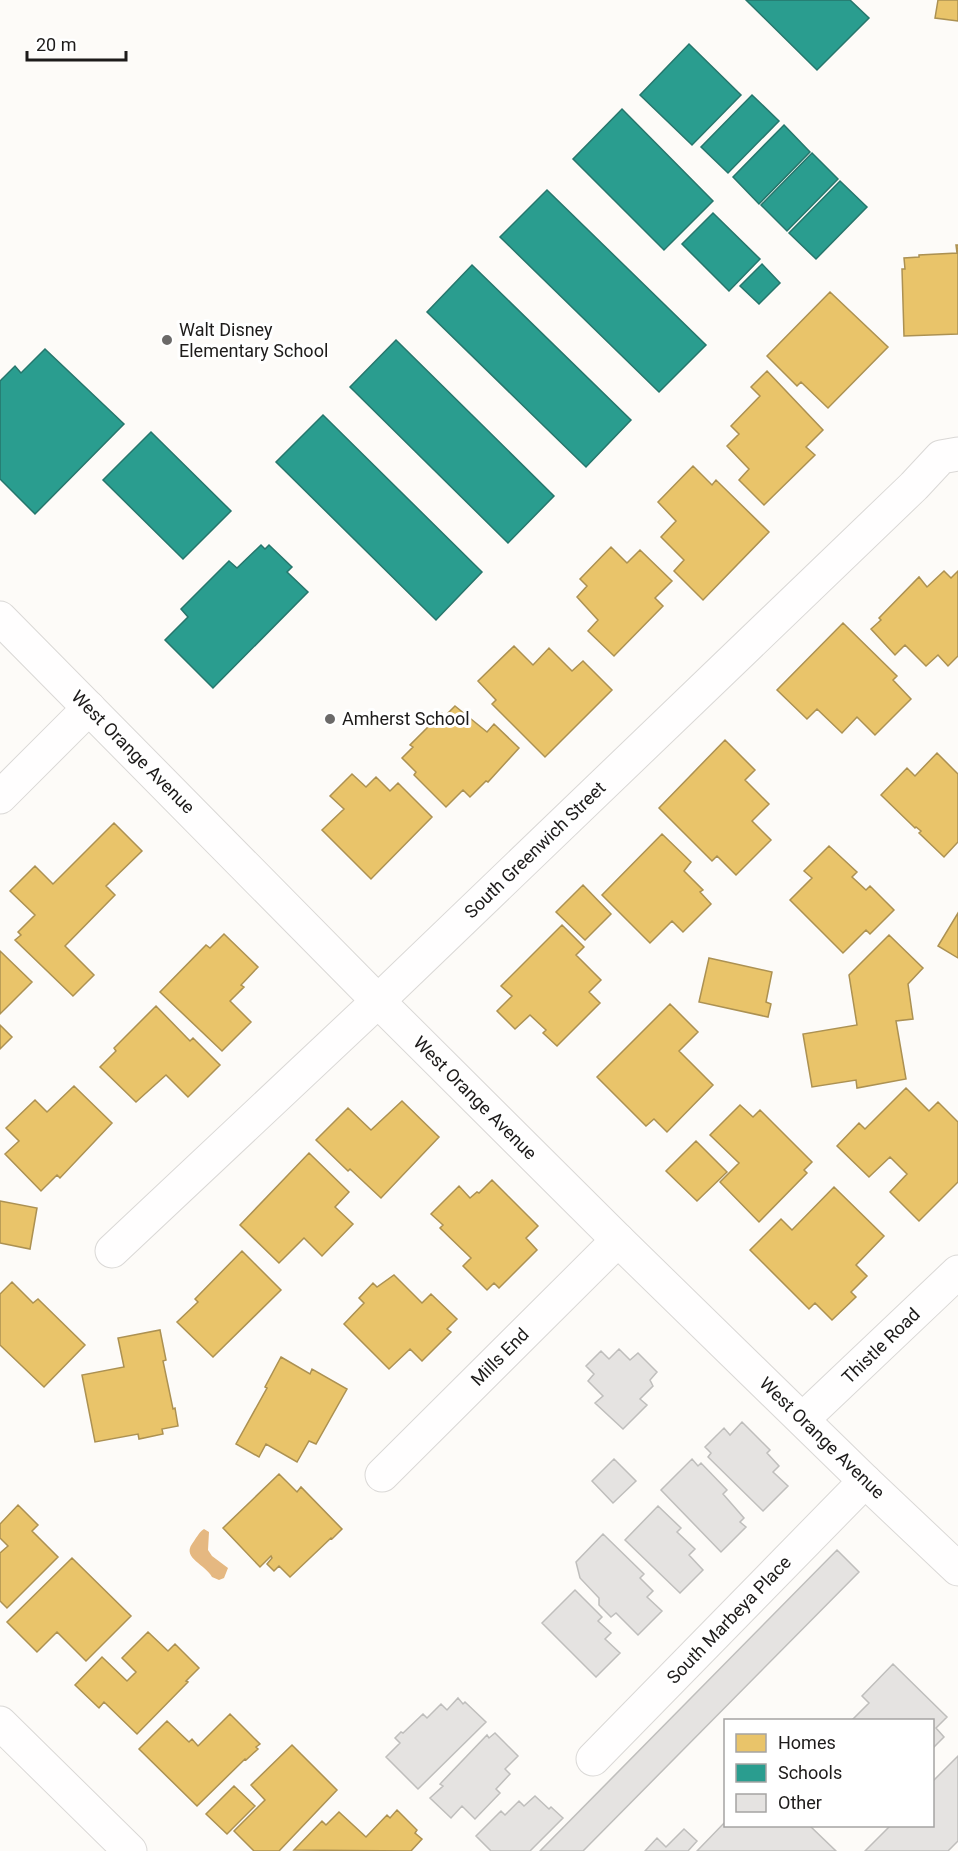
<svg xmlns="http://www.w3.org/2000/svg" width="958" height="1851" font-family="Roboto,sans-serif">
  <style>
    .water { fill: #e5b881 }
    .homes { fill: #e9c46a; stroke: #ac9152; stroke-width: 1.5 }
    .schools { fill: #2a9d8f; stroke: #26766c; stroke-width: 1.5 }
    .building { fill: #e5e3e1; stroke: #bfbebc; stroke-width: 1.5 }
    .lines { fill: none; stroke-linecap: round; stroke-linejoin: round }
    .minor-casing { stroke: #dad8d6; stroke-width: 35 }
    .tertiary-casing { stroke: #dad8d6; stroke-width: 35 }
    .minor { stroke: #fffefe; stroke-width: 33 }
    .tertiary { stroke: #fffefe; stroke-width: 33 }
    .poi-dot { fill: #6b6968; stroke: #fff; stroke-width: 2 }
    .labels { text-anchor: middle; stroke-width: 6; stroke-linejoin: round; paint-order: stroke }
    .poi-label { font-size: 18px; fill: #1d1b1a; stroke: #fff; text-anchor: start }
    .street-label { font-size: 18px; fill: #1d1b1a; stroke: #fff }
  </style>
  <rect width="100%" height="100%" fill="#fdfbf8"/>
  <!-- water -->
  <path class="water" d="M204 1529 209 1532 208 1550 212 1556 228 1568 224 1578 219 1580 212 1577C206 1565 182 1558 192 1544 196 1539 198 1533 204 1529Z"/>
  <!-- homes -->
  <path class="homes" d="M938 0H958V21L935 18Z
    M956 245H958V334L904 336 902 269H905L904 258 919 257V255L957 253Z
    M830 292 888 347 828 408 801 382 797 386 767 356Z
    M767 371 823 430 806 447 815 455 764 505 739 480 749 469 727 446 739 434 731 426 760 396 751 387Z
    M693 466 712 485 716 480 769 532 703 600 674 571 684 560 661 537 676 521 658 502Z
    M611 547 627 563 640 550 672 581 655 598 663 606 614 656 588 631 598 620 577 597 587 586 580 579Z
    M944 571 951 578 958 571V656L948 666 938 655 926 666 905 645 895 655 871 629 881 620 879 618 919 577 927 587Z
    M843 623 897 676 893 680 911 699 875 735 857 717 842 733 817 709 807 719 777 690Z
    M514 646 533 665 549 648 572 671 583 661 612 690 545 757 492 704 496 700 478 681Z
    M455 706 487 732 494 724 519 748 488 782 486 781 470 797 463 790 446 807 414 775 416 772 402 758 413 747 410 745 442 713 445 716Z
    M725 740 755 770 745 780 769 804 752 821 771 840 736 875 717 856 712 861 659 808Z
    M937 753 958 774V842L944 857 919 833 921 831 916 827 915 828 881 795 907 768 915 776Z
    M352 774 366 787 376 777 390 791 398 783 432 817 371 879 322 830 344 809 330 796Z
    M114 823 142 851 106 886 115 895 65 946 94 975 73 996 15 940 21 935 18 932 35 915 10 891 35 866 53 884Z
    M662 834 691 862 684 871 703 890 700 892 711 904 683 932 672 921 650 943 602 895Z
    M829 846 857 872 852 877 866 890 870 886 894 910 870 934 866 930 843 953 790 900 812 878 804 871Z
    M583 885 611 914 585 940 556 912Z
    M958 913V958L938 946Z
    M562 925 584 947 576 955 601 980 589 992 600 1003 557 1046 543 1033 546 1030 530 1015 515 1029 497 1011 512 996 501 986Z
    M224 934 258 967 241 985 244 987 230 1001 251 1022 222 1051 160 992 206 945 210 948Z
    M889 935 923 968 908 984 913 1019 896 1021 906 1079 857 1088 856 1080 812 1087 803 1034 857 1025 849 975Z
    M0 951 32 982 0 1014Z
    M709 958 772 972 766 1002 771 1004 768 1017 699 1002Z
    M670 1004 698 1032 679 1051 713 1085 667 1132 654 1119 646 1126 597 1077Z
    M156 1006 190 1041 193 1038 220 1065 188 1097 166 1075 136 1102 100 1067 116 1051 114 1048Z
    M0 1025 12 1037 0 1049Z
    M74 1086 112 1123 60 1178 57 1175 41 1191 5 1154 19 1141 6 1128 35 1100 47 1112Z
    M906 1088 929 1111 938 1102 958 1122V1182L919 1221 890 1192 907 1174 890 1157 869 1177 837 1146 859 1123 865 1129Z
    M402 1101 439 1137 381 1198 350 1169 348 1171 316 1140 348 1108 371 1130Z
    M740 1105 753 1117 760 1110 812 1162 804 1170 807 1173 759 1222 720 1182 739 1163 710 1135Z
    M696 1141 727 1172 697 1201 666 1171Z
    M309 1153 349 1192 335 1207 353 1224 322 1256 304 1238 279 1263 240 1225Z
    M492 1180 538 1226 526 1238 537 1250 499 1288 494 1283 487 1290 463 1266 471 1258 440 1228 443 1225 431 1214 459 1186 470 1198 477 1192 479 1193Z
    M834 1187 884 1236 856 1265 867 1276 851 1292 856 1297 832 1320 815 1303 809 1309 750 1250 781 1219 792 1230Z
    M0 1201 37 1208 30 1249 0 1243Z
    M242 1251 281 1290 213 1357 177 1322 198 1302 195 1299Z
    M394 1275 422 1303 431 1294 457 1319 447 1329 451 1332 422 1361 410 1349 389 1369 344 1324 364 1303 359 1298 373 1283 377 1287Z
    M12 1282 33 1303 38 1299 85 1345 44 1387 0 1345V1294Z
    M160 1330 166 1360 163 1361 173 1409 175 1408 178 1426 162 1429 163 1434 139 1439 138 1434 95 1442 82 1375 124 1367 118 1338Z
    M281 1357 310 1374 312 1369 347 1389 316 1444 309 1441 297 1462 266 1444 259 1457 236 1444 267 1388 265 1387Z
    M279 1474 297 1492 301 1487 342 1529 332 1539 331 1538 290 1577 279 1566 274 1571 267 1564 272 1558 271 1556 260 1567 223 1528Z
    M18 1505 38 1525 32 1531 58 1557 7 1608 0 1601V1553L8 1546 0 1538V1524Z
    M72 1558 131 1616 86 1661 57 1632 37 1652 7 1622Z
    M148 1632 168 1651 175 1644 199 1668 186 1681 188 1682 137 1734 104 1702 99 1708 75 1685 102 1657 127 1681 136 1672 122 1658Z
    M230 1714 260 1744 256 1747 258 1749 246 1760 245 1759 197 1806 139 1749 167 1721 189 1742 192 1739 198 1746Z
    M292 1745 337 1790 279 1851H254L234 1831 265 1800 251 1785Z
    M234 1786 255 1806 227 1834 206 1814Z
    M397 1810 417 1830 415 1833 422 1839 411 1851 294 1850 322 1821 326 1825 339 1812 366 1837 387 1815 390 1818Z"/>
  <!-- schools -->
  <path class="schools" d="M746 0H850L869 18 817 70Z
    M689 44 741 95 692 145 640 95Z
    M752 95 779 121 728 173 701 147Z
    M622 109 713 201 664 250 573 159Z
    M784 125 810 152 759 204 733 177Z
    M812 153 838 179 787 231 761 205Z
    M840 181 867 207 816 259 789 233Z
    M547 190 706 345 659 392 500 237Z
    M713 213 760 259 729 291 682 244Z
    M762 264 780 283 759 304 740 286Z
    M472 265 631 420 586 467 427 312Z
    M396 340 554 496 508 543 350 387Z
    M45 349 124 424 35 514 0 479V381L15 366 21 373Z
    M323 415 482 572 436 620 276 462Z
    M151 432 231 511 183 559 103 480Z
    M261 545 265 549 269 545 292 567 287 572 308 592 213 688 165 640 188 617 181 609 229 561 237 568Z"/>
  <!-- building -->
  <path class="building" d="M619 1349 630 1360 638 1353 657 1372 650 1380 653 1386 640 1399 647 1405 623 1429 595 1403 603 1396 588 1381 594 1374 586 1366 601 1351 609 1359Z
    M742 1422 770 1450 767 1453 779 1466 773 1472 788 1486 763 1511 708 1457 711 1453 705 1447 724 1428 730 1435Z
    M614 1459 636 1481 613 1503 592 1481Z
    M692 1459 698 1466 701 1463 727 1490 723 1494 744 1518 740 1522 746 1527 721 1552 661 1490Z
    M658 1506 681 1528 677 1532 695 1549 689 1555 703 1570 680 1593 625 1540Z
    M603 1534 644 1574 640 1578 653 1591 647 1597 662 1611 638 1635 616 1613 611 1617 599 1605V1598L580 1578 576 1562Z
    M837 1550 859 1572 583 1851H540Z
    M575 1590 602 1617 598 1621 611 1633 605 1639 620 1653 596 1677 542 1623Z
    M893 1664 947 1717 936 1728 944 1737 932 1749V1720H852L869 1703 862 1696Z
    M458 1698 463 1704 465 1702 486 1722 418 1789 386 1757 400 1743 395 1738 401 1732 403 1733 423 1714 427 1718 441 1704 447 1710Z
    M495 1733 518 1756 505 1769 510 1774 496 1789 500 1793 475 1819 462 1806 451 1818 430 1798 443 1786 440 1784 487 1735 489 1738Z
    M958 1756V1841L948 1851H865L890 1826H932V1782Z
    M535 1796 549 1809 551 1807 563 1818 530 1851H491L476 1836 501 1811 505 1815 519 1801 524 1806Z
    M726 1821V1826H810L836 1851H697Z
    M684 1829 697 1841 688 1851H645L657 1838 666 1847Z"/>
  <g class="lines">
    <!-- minor casing -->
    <g class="minor-casing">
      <path id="minor" d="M0 797 89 708
        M112 1251 378 1001 914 486 941 457 958 454
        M803 1419 958 1272
        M382 1475 618 1240
        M0 1723 130 1851
        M593 1759 865 1481"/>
    </g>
    <!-- tertiary casing -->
    <g class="tertiary-casing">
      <path id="tertiary" d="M0 618 378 1001 618 1240 865 1481 958 1569"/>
    </g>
    <!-- minor -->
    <use href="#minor" class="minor"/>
    <!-- tertiary -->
    <use href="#tertiary" class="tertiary"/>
  </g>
  <!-- markers -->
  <g class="poi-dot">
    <circle cx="167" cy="340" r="6"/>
    <circle cx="330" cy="719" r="6"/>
  </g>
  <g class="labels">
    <!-- poi labels -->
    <g class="poi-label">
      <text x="179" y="336">Walt Disney<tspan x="179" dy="21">Elementary School</tspan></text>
      <text x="342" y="725">Amherst School</text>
    </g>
    <!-- street labels -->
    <g class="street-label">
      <text transform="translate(133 752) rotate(45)" y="6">West Orange Avenue</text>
      <text transform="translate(535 850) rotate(-44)" y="6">South Greenwich Street</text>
      <text transform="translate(475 1098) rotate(45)" y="6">West Orange Avenue</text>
      <text transform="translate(881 1346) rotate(-44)" y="6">Thistle Road</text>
      <text transform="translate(500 1357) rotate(-45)" y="6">Mills End</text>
      <text transform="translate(822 1438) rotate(44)" y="6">West Orange Avenue</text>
      <text transform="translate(729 1620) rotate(-46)" y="6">South Marbeya Place</text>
    </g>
  </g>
  <!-- legend -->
  <rect x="724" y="1719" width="210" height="108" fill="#ffffff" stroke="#a5a4a3" stroke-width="1.5"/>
  <rect x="736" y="1734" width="30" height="18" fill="#e9c46a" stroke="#a5a4a3" stroke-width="1.5"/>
  <text x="778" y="1749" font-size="18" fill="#1d1b1a">Homes</text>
  <rect x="736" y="1764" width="30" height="18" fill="#2a9d8f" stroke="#a5a4a3" stroke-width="1.5"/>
  <text x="778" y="1779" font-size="18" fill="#1d1b1a">Schools</text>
  <rect x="736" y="1794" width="30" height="18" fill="#e5e3e1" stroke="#a5a4a3" stroke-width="1.5"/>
  <text x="778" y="1809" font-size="18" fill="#1d1b1a">Other</text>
  <!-- scale -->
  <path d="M27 51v9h99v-9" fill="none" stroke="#1d1b1a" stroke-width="3"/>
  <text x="36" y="51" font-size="18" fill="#1d1b1a" stroke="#ffffff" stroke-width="4.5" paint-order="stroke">20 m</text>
</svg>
